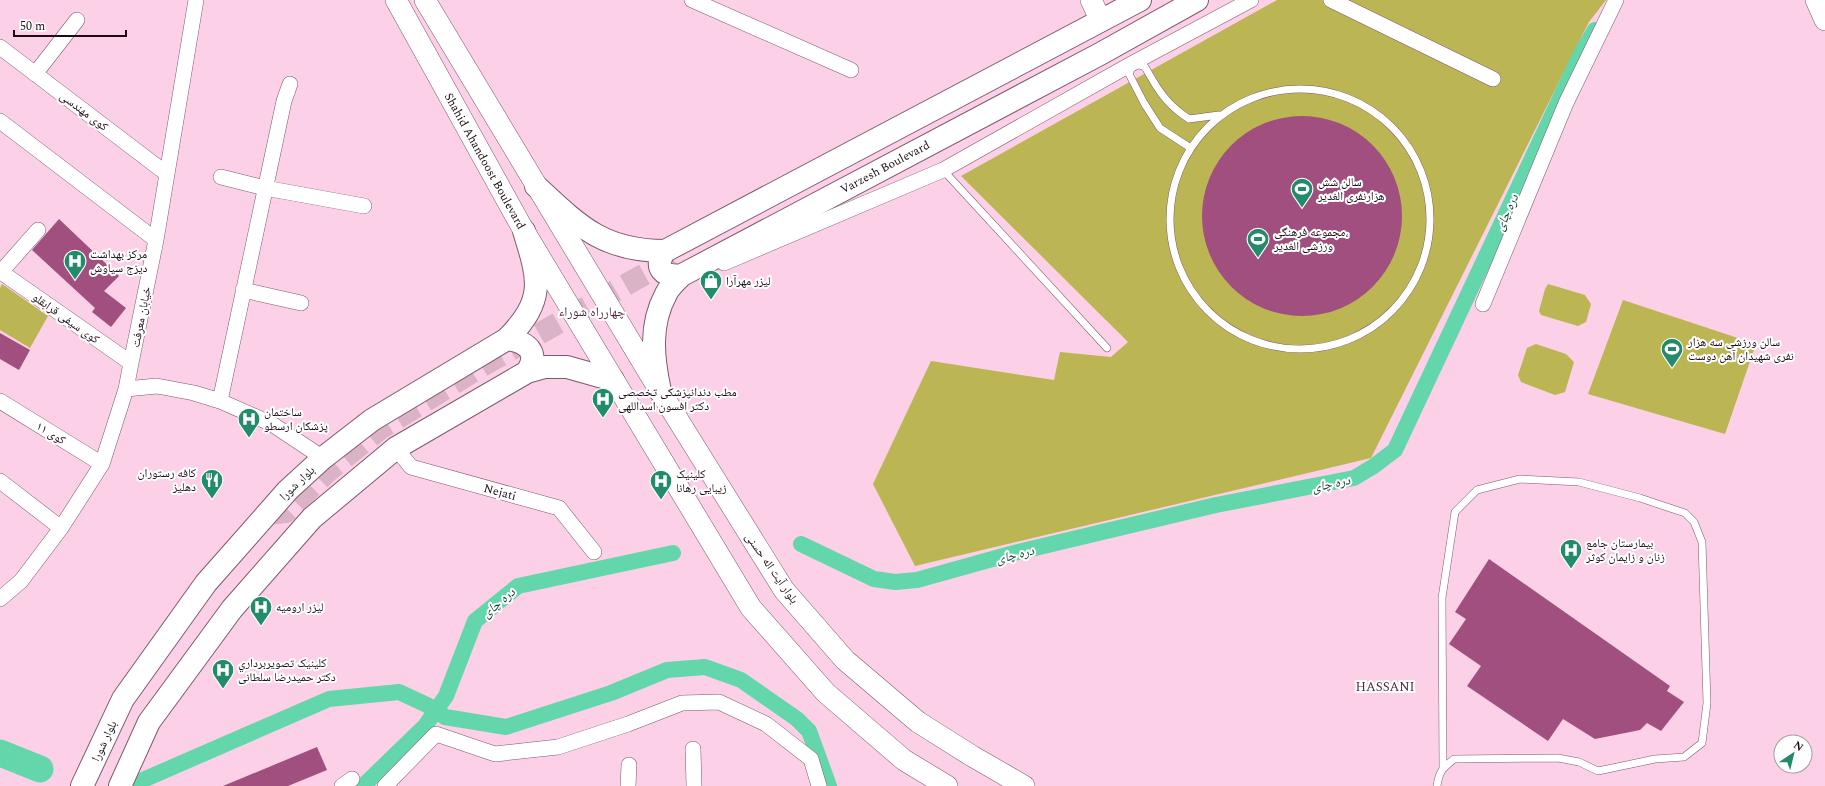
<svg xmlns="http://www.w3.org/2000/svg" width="1825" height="786" font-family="Spectral,'Noto Naskh Arabic',serif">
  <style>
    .green { fill: #bbb653 }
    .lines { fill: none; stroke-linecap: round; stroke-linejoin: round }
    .canal { stroke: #63d6ab; stroke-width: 16 }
    .river { stroke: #63d6ab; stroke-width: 27 }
    .building { fill: #a14f7e }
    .primary-tunnel { stroke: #dab3c6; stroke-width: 22; stroke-dasharray: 22 11; stroke-linecap: butt }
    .lane-casing { stroke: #7e596d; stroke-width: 8 }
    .street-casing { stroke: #7e596d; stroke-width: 16 }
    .secondary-casing { stroke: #7e596d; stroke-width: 22 }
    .primary-casing { stroke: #7e596d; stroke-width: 24 }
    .lane { stroke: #fff; stroke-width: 7 }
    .street { stroke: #fff; stroke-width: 15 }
    .secondary { stroke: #fff; stroke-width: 21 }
    .primary { stroke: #fff; stroke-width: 22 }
    .labels { text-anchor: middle; stroke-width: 4; stroke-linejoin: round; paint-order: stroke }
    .street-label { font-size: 12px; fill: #1b0c14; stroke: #fff }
    .poi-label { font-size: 12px; fill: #1b0c14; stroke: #fff; text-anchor: start }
    .water-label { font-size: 13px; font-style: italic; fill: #053a2a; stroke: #fff }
    .neighbourhood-label { font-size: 13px; fill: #4d2b3e; stroke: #fff }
  </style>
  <rect width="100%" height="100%" fill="#fcd0e6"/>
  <!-- green -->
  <path class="green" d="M1277 0H1606L1589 22 1371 458 915 566 873 484 931 361 1054 380 1060 352 1111 357 1128 342 961 176Z
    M2 284 48 316 30 348 0 330V288Z
    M1548 284 1585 295 1591 304 1586 322 1578 326 1541 315 1539 311 1545 289Z
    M1623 300 1756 344 1725 434 1588 394Z
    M1536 344 1566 354 1574 362 1565 392 1555 395 1521 382 1518 375 1527 348Z"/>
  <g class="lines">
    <!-- canal -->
    <path class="canal" d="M801 544 874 579 895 582 917 580 1014 553 1216 505 1354 478 1374 466 1395 450 1581 54 1595 30
      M136 783 329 699 399 692 427 705 445 717 506 727 611 693 667 670 705 667 741 680 797 719 809 731 829 786
      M363 786 425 726 446 696 475 621 518 586 673 553"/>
    <!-- river -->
    <path class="river" d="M0 753 40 769"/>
  </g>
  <!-- building -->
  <path class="building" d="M1202 216a100 100 0 1 1 200 0a100 100 0 1 1-200 0Z
    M59 219 119 276 104 291 126 308 111 327 92 312 95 308 32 250Z
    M0 333 30 350 19 370 0 359Z
    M1489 559 1670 686 1667 691 1684 702 1661 731 1647 723 1640 730 1595 739 1563 719 1548 741 1467 686 1481 666 1449 644 1466 619 1455 612Z
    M317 747 327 770 288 786H223Z"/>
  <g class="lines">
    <!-- primary-tunnel -->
    <path class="primary-tunnel" d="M267 514 286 512 326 473 380 429 484 365 675 257"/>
    <!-- lane casing -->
    <g class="lane-casing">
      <path id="lane" d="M1170 219a130 130 0 1 1 260 0a130 130 0 1 1-260 0Z
        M1189 147 1160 128 1144 103 1129 74 1133 63 1145 67C1158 90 1166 104 1189 119L1219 115
        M943 170 1107 348
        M1437 786C1439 771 1443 768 1454 759L1558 758 1579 762 1598 771 1655 759 1684 757 1702 743 1707 703 1702 542 1694 522 1685 513 1640 498 1579 482 1520 479 1477 490 1455 512 1442 598 1443 769"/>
    </g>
    <!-- street casing -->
    <g class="street-casing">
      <path id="street" d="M692 0 851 70
        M1331 0 1493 79
        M0 47 167 174
        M35 74 77 20
        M0 121 156 240
        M221 177 265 188 364 206
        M724 263 943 170 1133 63 1251 0
        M1 272 131 363
        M0 273 38 230
        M243 290 301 303
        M1483 304 1566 103 1616 0
        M126 389 157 386 194 393 220 401 272 424 323 458
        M0 401 102 464
        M220 401 284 101 290 84
        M396 448 411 467 559 508 594 552
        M0 481 61 528
        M0 599 21 581 61 528 102 464 126 389 131 363 156 240 196 0
        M693 749 694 786
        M342 786 352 779
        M385 786 436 734 495 754 558 747 628 724 682 703 719 702 766 724 811 759 819 786
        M628 786 629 765"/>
    </g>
    <!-- secondary casing -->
    <g class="secondary-casing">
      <path id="secondary" d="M396 0 524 231 751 608 826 693 904 760 947 786
        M425 0 660 391 784 590 845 660 918 722 972 756 1024 786
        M1091 0 1101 21
        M1816 0 1825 20"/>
    </g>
    <!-- primary casing -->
    <g class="primary-casing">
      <path id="primary" d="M536 186C579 226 603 251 665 251L1140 0
        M665 251C653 267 663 278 682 275
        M507 339C527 342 540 352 527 372
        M660 391C653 359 649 325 666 294 669 287 676 281 682 275L1100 54 1197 0
        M82 786 123 699 206 583 288 490 323 458 372 420 507 339C546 299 539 280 524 231
        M120 786 149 722 232 609 312 518 396 448 527 372 545 367H567L613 380"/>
    </g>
    <!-- lane -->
    <use href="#lane" class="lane"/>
    <!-- street -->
    <use href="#street" class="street"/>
    <!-- secondary -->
    <use href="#secondary" class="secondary"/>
    <!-- primary -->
    <use href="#primary" class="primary"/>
  </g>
  <!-- icons -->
  <defs>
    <g id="stadium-pin" transform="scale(1.15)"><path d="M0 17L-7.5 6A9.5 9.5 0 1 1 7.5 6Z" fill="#228c6a" stroke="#fff"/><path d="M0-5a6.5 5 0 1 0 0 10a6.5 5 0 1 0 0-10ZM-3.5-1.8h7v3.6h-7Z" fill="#fff"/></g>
    <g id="hospital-pin" transform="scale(1.15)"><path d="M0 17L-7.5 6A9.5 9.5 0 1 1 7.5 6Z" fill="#228c6a" stroke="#fff"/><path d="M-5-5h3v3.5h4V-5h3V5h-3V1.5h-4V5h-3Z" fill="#fff"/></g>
    <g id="shop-pin" transform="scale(1.15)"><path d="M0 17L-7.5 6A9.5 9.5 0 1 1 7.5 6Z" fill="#228c6a" stroke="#fff"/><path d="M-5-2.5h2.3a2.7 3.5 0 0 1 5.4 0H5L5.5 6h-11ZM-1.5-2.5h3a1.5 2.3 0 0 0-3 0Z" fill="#fff"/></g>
    <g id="restaurant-pin" transform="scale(1.15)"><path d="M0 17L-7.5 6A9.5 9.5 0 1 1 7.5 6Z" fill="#228c6a" stroke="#fff"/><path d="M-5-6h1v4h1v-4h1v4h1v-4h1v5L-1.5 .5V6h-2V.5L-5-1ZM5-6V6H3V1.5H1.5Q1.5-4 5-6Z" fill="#fff"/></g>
  </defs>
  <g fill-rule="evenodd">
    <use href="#stadium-pin" x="1302" y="189"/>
    <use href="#stadium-pin" x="1258" y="239"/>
    <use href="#hospital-pin" x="75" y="261"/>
    <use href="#shop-pin" x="711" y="281"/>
    <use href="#stadium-pin" x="1672" y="349"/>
    <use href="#hospital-pin" x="603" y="399"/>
    <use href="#hospital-pin" x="249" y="419"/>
    <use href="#restaurant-pin" x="212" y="480"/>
    <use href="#hospital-pin" x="661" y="481"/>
    <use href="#hospital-pin" x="1571" y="550"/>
    <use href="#hospital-pin" x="261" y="607"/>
    <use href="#hospital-pin" x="223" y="670"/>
  </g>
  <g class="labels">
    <!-- street labels -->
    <g class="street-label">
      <text transform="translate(84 111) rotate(37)" y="4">کوی مهندسی</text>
      <text transform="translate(485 161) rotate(61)" y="4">Shahid Ahandoost Boulevard</text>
      <text transform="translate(885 167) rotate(-28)" y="4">Varzesh Boulevard</text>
      <text transform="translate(141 317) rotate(-79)" y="4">خیابان معرفت</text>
      <text transform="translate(66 318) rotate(35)" y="4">کوی سیفی قرابقلو</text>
      <text transform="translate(51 433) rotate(31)" y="4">کوی ۱۱</text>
      <text transform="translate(297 483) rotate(-44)" y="4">بلوار شورا</text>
      <text transform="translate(500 492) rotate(15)" y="4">Nejati</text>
      <text transform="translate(772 568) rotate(55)" y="4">بلوار آیت اله حسنی</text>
      <text transform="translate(104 741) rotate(-65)" y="4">بلوار شورا</text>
    </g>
    <!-- poi labels -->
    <g class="poi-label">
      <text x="1318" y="186">سالن شش<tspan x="1318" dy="14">هزارنفری الغدیر</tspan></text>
      <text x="1274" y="236">مجموعه فرهنگی،<tspan x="1274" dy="14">ورزشی الغدیر</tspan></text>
      <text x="90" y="258">مرکز بهداشت<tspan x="90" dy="14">دیزج سیاوش</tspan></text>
      <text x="726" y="285">لیزر مهرآرا</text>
      <text x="1688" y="346">سالن ورزشی سه هزار<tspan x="1688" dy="14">نفری شهیدان آهن دوست</tspan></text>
      <text x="618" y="396">مطب دندانپزشکی تخصصی<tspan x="618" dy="14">دکتر افسون اسداللهی</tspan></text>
      <text x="264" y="416">ساختمان<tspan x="264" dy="14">پزشکان ارسطو</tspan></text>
      <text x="196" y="477" text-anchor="end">کافه رستوران<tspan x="196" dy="14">دهلیز</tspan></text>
      <text x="676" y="478">کلینیک<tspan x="676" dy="14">زیبایی رهانا</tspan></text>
      <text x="1586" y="547">بیمارستان جامع<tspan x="1586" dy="14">زنان و زایمان کوثر</tspan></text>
      <text x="276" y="611">لیزر ارومیه</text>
      <text x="238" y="667">کلینیک تصويربرداري<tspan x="238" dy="14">دکتر حمیدرضا سلطانی</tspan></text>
    </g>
    <!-- water labels -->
    <g class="water-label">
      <text transform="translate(1506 212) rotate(-65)" y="5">دره چای</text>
      <text transform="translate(1331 483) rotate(-12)" y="5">دره چای</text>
      <text transform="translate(1015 554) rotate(-14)" y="5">دره چای</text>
      <text transform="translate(498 602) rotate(-40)" y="5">دره چای</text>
    </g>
    <!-- neighbourhood labels -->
    <g class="neighbourhood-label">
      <text x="592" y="316">چهارراه شوراء</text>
      <text x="1385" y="691">HASSANI</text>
    </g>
  </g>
  <!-- north arrow -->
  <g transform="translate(1793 754) rotate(35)"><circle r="19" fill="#ffffff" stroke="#a49ea1"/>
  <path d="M0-3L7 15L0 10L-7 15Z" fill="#228c6a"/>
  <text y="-6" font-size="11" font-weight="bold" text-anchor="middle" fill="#1b0c14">N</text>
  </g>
  <!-- scale -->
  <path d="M14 30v6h112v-6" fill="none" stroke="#1b0c14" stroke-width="2"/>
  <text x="20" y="30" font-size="12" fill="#1b0c14" stroke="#ffffff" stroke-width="3" paint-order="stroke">50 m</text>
</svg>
